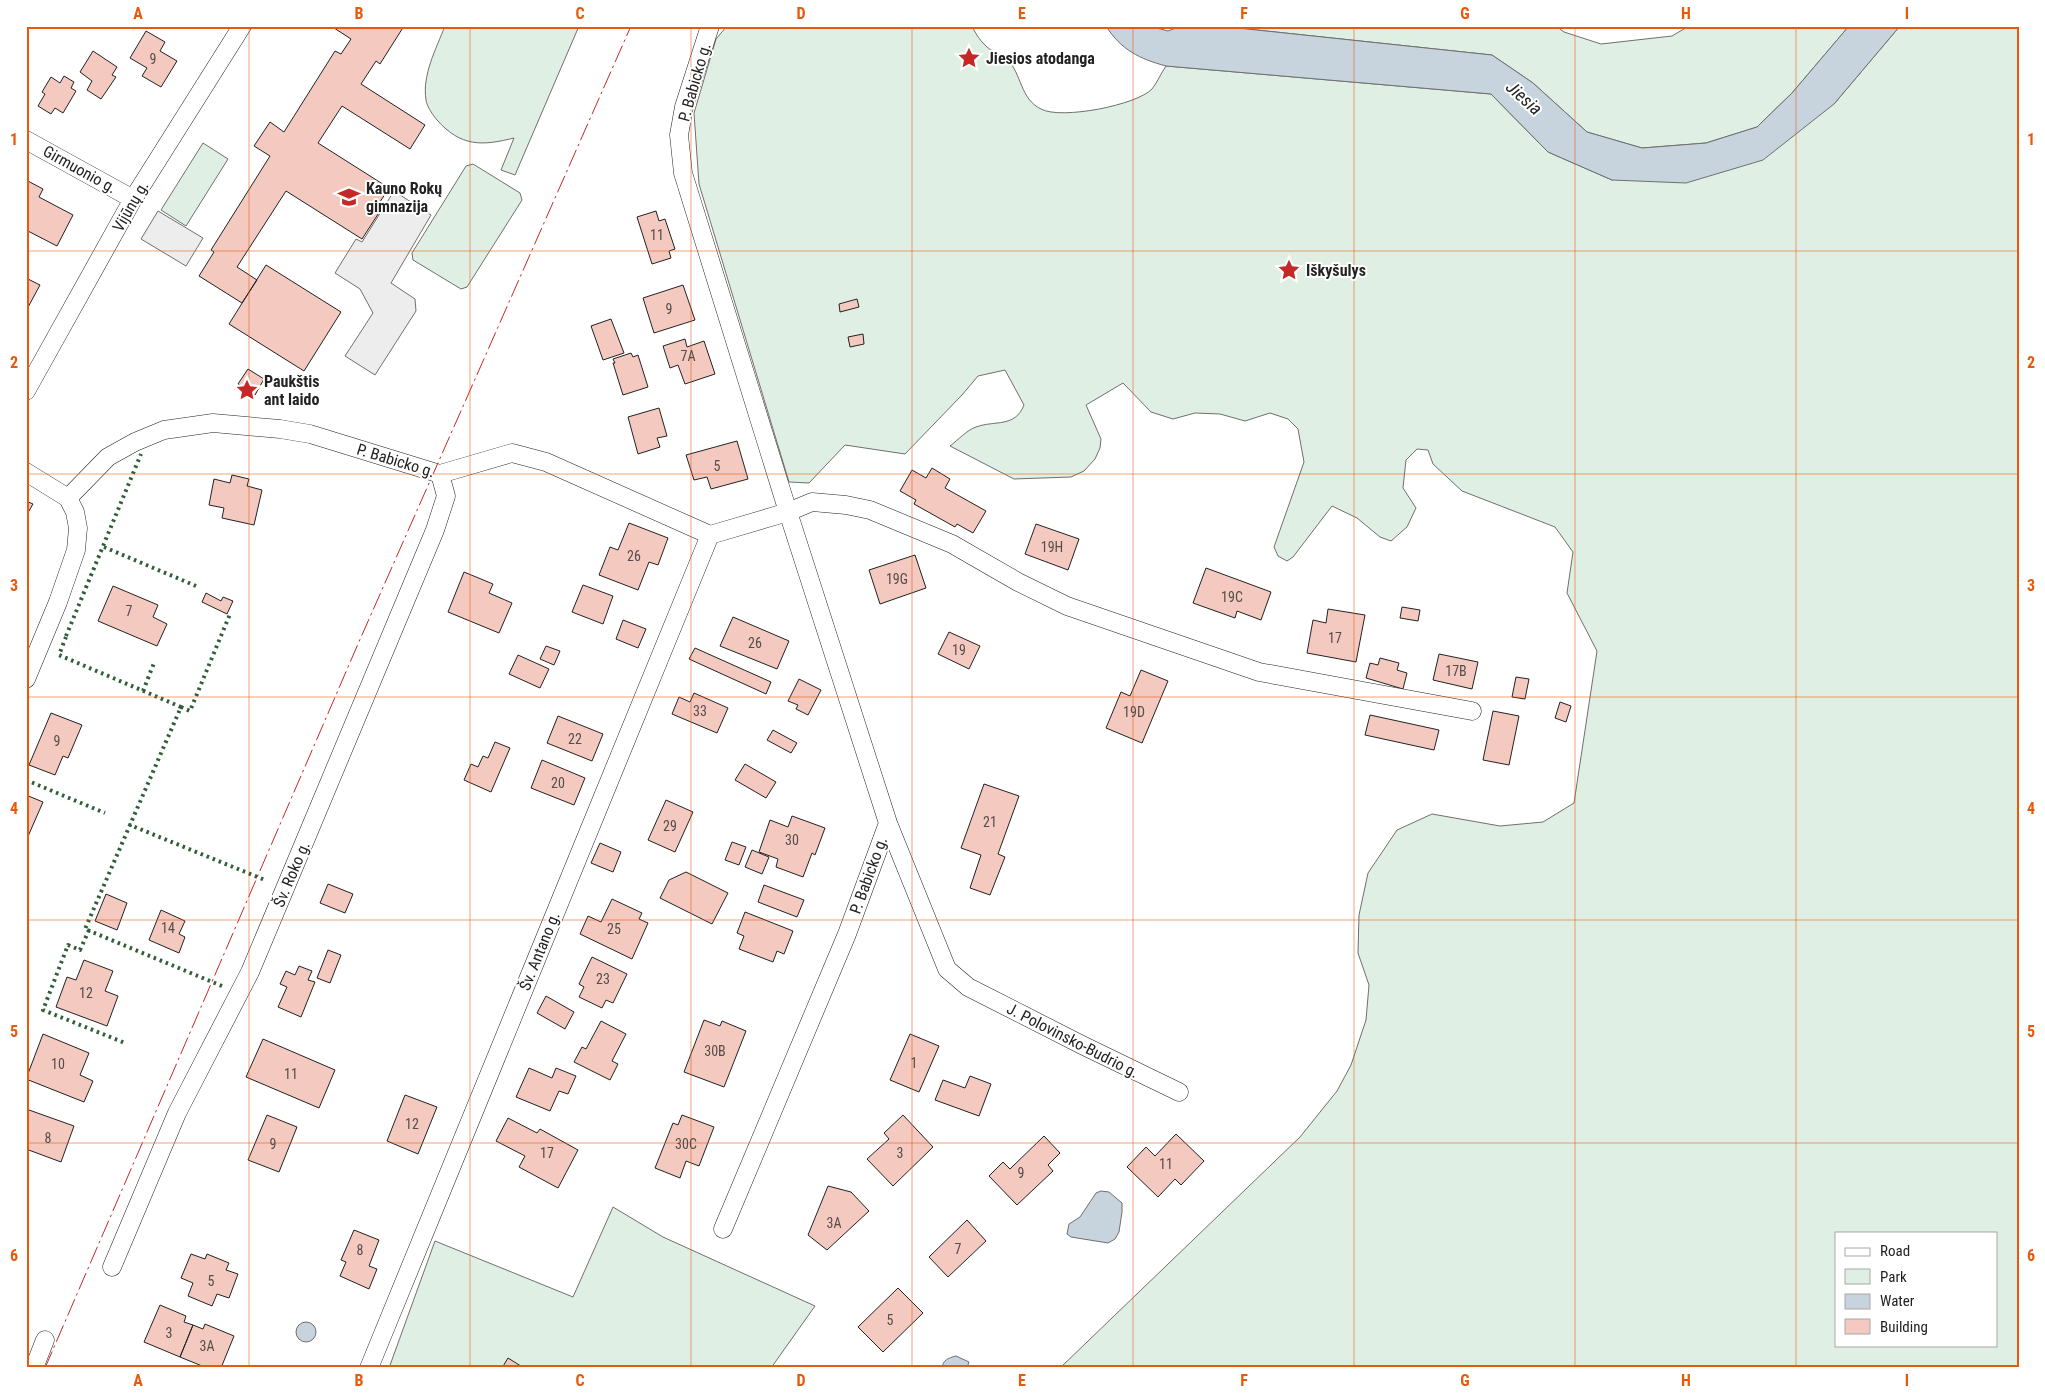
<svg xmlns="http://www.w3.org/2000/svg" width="2045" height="1394" font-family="'Roboto Condensed',sans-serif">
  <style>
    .green { fill: #e0efe3; stroke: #6f6f6f; fill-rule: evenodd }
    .parking { fill: #ededed; stroke: #6f6f6f }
    .water { fill: #c7d3dd; stroke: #6f6f6f }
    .building { fill: #f3c9c0; stroke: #222 }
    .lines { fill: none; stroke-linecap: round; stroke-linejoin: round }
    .street-casing { stroke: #222; stroke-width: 19 }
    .street { stroke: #fff; stroke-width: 18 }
    .hedge { stroke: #2f5e38; stroke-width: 4; stroke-dasharray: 2.5 4; stroke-linecap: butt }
    .power { stroke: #c62828; stroke-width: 1; stroke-dasharray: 18 4 2.5 4; stroke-linecap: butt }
    .grid { fill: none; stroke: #e8590c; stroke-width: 1; stroke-opacity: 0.55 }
    .labels { text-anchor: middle; stroke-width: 4; stroke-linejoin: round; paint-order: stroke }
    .number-label { font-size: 14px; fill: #564c4a }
    .poi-label { font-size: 16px; font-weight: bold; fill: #222; stroke: #fff; text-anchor: start }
    .street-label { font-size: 16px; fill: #222; stroke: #fff }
    .water-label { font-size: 18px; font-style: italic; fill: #222; stroke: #fff }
    .neatline { fill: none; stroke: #e8590c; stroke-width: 2 }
    .grid-label { font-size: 16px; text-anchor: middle; font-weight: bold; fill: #e8590c }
  </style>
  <rect width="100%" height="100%" fill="#fff"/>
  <!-- green -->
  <path class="green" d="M445 26H579L515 175 501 170 514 138C482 146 461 147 437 120 433 115 427 107 426 100 422 75 436 49 445 26Z
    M727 26H972C977 37 984 46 994 52 998 55 1004 56 1007 59 1022 74 1020 99 1041 109 1061 120 1137 105 1152 89 1157 83 1161 73 1166 66L1491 94 1548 152 1612 180 1834 104 1900 26H2019V1368H1060L1300 1137 1337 1091 1351 1065 1366 1020 1369 985 1358 953 1359 915 1368 873 1397 830 1432 814 1500 826 1543 822 1574 803 1597 651 1567 593 1573 552 1555 527 1462 491 1433 464 1428 450 1417 449 1406 460 1403 488 1416 508 1407 527 1391 541 1380 537 1357 518 1332 506 1293 557 1287 561 1278 556 1274 547 1304 462 1298 429 1288 419 1270 413 1245 421 1220 414 1195 413 1173 419 1151 412 1123 383 1086 405 1101 439 1100 448 1095 459 1084 471 1071 477 1014 479 950 446C958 440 967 430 976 427 995 420 1015 428 1024 405L1005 370 978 376 962 395 905 454 845 445 809 483 789 482 699 184 694 113 716 39ZM1836 1233H1996V1345H1836Z
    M1219 26H1556L1564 32 1601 44 1672 36 1689 26H1849L1792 93 1757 127 1706 143 1642 148 1587 132 1533 83 1492 55Z
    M203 143 228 159 186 226 161 210Z
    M473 164 520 193 522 200 467 287 461 289 413 260 412 253 466 166Z
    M613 1207 663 1237 815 1306 771 1368H389L435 1241 573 1297Z"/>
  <!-- parking -->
  <path class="parking" d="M394 191 431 215 391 283 415 299 416 311 375 375 345 356 373 313 360 289 335 273 356 239 362 242Z
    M158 211 203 238 186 266 141 239Z"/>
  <!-- water -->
  <path class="water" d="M1106 26H1149L1168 31 1181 26H1219L1492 55 1533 83 1587 132 1642 148 1706 143 1757 127 1792 93 1849 26H1900L1834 104 1763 160 1686 183 1612 180 1548 152 1491 94 1166 66C1140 59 1121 50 1106 26Z
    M1101 1191 1109 1192 1122 1203V1212L1119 1232 1115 1239 1108 1243 1071 1237 1067 1234 1069 1224 1080 1217 1096 1193Z
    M296 1332a10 10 0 1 1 20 0a10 10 0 1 1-20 0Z
    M956 1356 969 1362 967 1368H942C943 1360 948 1358 956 1356Z"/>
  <!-- building -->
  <path class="building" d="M331 26H404L380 64 376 61 361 84 425 125 410 149 342 106 318 143 389 188 378 205 382 208 362 239 286 191 237 267 257 280 242 303 199 276 214 252 211 250 270 156 254 146 270 122 284 132 335 51 341 54 351 39Z
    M146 31 165 42 160 51 177 61 161 87 142 76 147 68 130 58Z
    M93 51 117 67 112 75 116 77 101 99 87 90 92 81 80 72Z
    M64 76 74 82 71 88 76 91 63 113 55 108 51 114 38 106 45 94 42 92 51 77 60 83Z
    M26 180 43 189 39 197 73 215 57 246 26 230Z
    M656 211 659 221 665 219 675 249 669 251 671 258 652 264 637 217Z
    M266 265 341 312 304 371 229 324Z
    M26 278 40 285 26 311Z
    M683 285 695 320 654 333 643 298Z
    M857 299 859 307 840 312 839 304Z
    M611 319 624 353 603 360 591 326Z
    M863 334 864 344 850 347 848 337Z
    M685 339 687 347 704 341 715 374 685 384 678 365 670 368 663 346Z
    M631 353 633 357 638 355 648 387 623 395 613 363H615L613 359Z
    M248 369 264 379 255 395 238 384Z
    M659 408 667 436 657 438 660 447 638 454 628 417Z
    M737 441 748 479 711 489 707 477 694 480 686 455Z
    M932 468 950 479 945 488 986 511 973 533 957 524 955 527 914 504 916 500 900 491 912 470 926 478Z
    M232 475 249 479 247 486 262 490 254 525 222 518 224 508 209 505 214 479 230 483Z
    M26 501 33 504 26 516Z
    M629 523 668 538 658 565 649 562 638 590 599 575 610 547 618 550Z
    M1036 524 1079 539 1068 570 1025 554Z
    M915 555 926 588 880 604 869 570Z
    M1206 568 1271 592 1261 620 1237 611 1235 618 1193 603Z
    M464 572 493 584 489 593 512 603 499 633 448 612Z
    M583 585 613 596 603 624 572 612Z
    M113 586 158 605 153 617 167 624 157 646 98 621Z
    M206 593 221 601 223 597 233 601 227 614 202 602Z
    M1402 607 1420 610 1418 621 1400 618Z
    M1328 609 1365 615 1356 662 1307 653 1313 620 1326 623Z
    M733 617 789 641 777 669 720 646Z
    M623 620 646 629 638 648 616 639Z
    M949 632 980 646 969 669 938 654Z
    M546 646 560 651 554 665 540 659Z
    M695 648 771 682 766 694 689 659Z
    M1439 654 1478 662 1472 689 1433 680Z
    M518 655 549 669 540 688 509 674Z
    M1380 658 1399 663 1397 670 1407 673 1403 689 1366 678 1370 663 1378 665Z
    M1141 670 1168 681 1142 743 1106 728 1121 692 1130 696Z
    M1516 677 1529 679 1525 699 1512 697Z
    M799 679 821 690 808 715 796 709 798 705 788 701Z
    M694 693 728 708 717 733 672 714 679 697 690 702Z
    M1560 702 1571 706 1566 722 1555 718Z
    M1493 711 1519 716 1509 765 1483 760Z
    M51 713 82 725 68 758 63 756 55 775 29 765Z
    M1370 715 1439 730 1434 750 1365 735Z
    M558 716 603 734 592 761 547 743Z
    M773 730 797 743 791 753 767 740Z
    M495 742 510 748 491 792 464 780 471 764 478 767 483 756 488 758Z
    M542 760 585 778 574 805 531 788Z
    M745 764 776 782 766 798 735 780Z
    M984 784 1019 796 998 854 1005 857 990 895 970 888 981 855 961 848Z
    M26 795 43 802 26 841Z
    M666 800 693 812 675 852 648 840Z
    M792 816 825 828 815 855 812 853 803 877 776 867 778 859 759 852 770 820 788 827Z
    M732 842 746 847 739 865 725 860Z
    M600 843 621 852 613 872 591 863Z
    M752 850 769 857 762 874 745 867Z
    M686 872 728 893 712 924 660 898 669 880Z
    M328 884 353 894 345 913 320 903Z
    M764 885 804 900 797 917 758 902Z
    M106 894 127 903 117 930 95 921Z
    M612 899 642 913 639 919 648 923 632 959 580 934 588 916 601 922Z
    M161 910 185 921 179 934 185 937 179 953 149 940Z
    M745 912 793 931 784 954 777 951 773 962 739 949 744 936 737 933Z
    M328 950 341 955 330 983 317 978Z
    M592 957 627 974 613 1003 606 1000 602 1008 579 997 584 987 579 984Z
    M84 960 113 971 105 991 118 996 107 1026 56 1007 67 977 76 980Z
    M299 966 312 971 308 980 315 982 301 1017 278 1007 287 987 280 984 286 971 295 975Z
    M546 996 574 1012 565 1029 537 1013Z
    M704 1020 720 1026 722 1021 746 1031 724 1087 684 1072Z
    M601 1021 626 1034 612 1061 618 1064 610 1080 574 1062 582 1047 586 1049Z
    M43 1034 89 1053 80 1075 93 1081 84 1102 26 1079Z
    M910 1034 939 1046 919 1092 890 1080Z
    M263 1039 335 1070 319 1108 246 1077Z
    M529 1068 552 1078 556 1068 576 1076 568 1094 559 1091 550 1111 516 1097Z
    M970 1076 991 1084 979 1116 935 1100 943 1080 965 1088Z
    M405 1095 437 1107 418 1154 387 1141Z
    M29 1110 74 1126 61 1162 26 1149V1117Z
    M267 1115 297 1127 279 1172 248 1160Z
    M682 1115 714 1127 699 1166 686 1161 680 1178 655 1168 673 1123 678 1125Z
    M903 1115 933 1147 893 1186 867 1159 889 1139 884 1133Z
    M508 1118 537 1133 540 1129 578 1150 558 1188 519 1167 525 1156 496 1141Z
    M1176 1134 1204 1161 1181 1185 1175 1179 1158 1197 1127 1167 1146 1147 1155 1156Z
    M1044 1136 1060 1153 1048 1165 1053 1171 1017 1205 989 1176 1003 1162 1010 1169Z
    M828 1186 851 1192 869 1211 827 1250 808 1235Z
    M967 1220 986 1241 948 1277 929 1257Z
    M354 1230 379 1240 369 1266 377 1269 369 1289 340 1276 346 1262 341 1260Z
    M191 1254 205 1259 207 1254 229 1263 226 1270 238 1274 229 1298 217 1294 212 1306 188 1296 193 1283 181 1278Z
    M898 1288 923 1313 883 1352 858 1327Z
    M160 1305 186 1316 184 1322 193 1325 180 1357 144 1342Z
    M205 1324 234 1336 221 1368H207L180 1357 193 1325 203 1329Z
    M508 1358 524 1368H502Z"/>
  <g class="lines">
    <!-- street casing -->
    <g class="street-casing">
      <path id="street" d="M710 26 684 107 679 135 683 173 788 512 888 823 847 934 723 1229
        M26 140 133 199
        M26 391 133 199 242 26
        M26 472 68 498
        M68 498 108 457 135 442 164 430 213 423 280 429 310 434 440 474 512 453 546 462 710 535 788 512 812 502 846 505 870 510 952 544 1018 582 1067 606 1259 672 1472 711
        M26 679 58 602 76 550 78 528 75 512 68 498
        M888 823 947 969 968 987 1082 1045 1179 1092
        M112 1267 177 1113 250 972 435 530 446 496 440 474
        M34 1368 45 1340
        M369 1368 710 535"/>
    </g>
    <!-- street -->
    <use href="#street" class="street"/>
    <!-- hedge -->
    <path class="hedge" d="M104 547 196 586
      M66 636 141 454
      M66 637 59 655 181 707 130 825
      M143 691 154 663
      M181 707 190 711 230 614
      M26 780 105 813
      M89 930 80 950 68 945 43 1010 125 1043
      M222 986 85 929 130 825 265 880"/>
    <!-- power -->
    <path class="power" d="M45 1368 358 644 631 26"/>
  </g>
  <!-- grid -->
  <path class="grid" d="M249 26V1368M470 26V1368M691 26V1368M912 26V1368M1133 26V1368M1354 26V1368M1575 26V1368M1796 26V1368M26 251H2019M26 474H2019M26 697H2019M26 920H2019M26 1143H2019"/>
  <!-- icons -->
  <defs>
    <g id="sight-bare" transform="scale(1.725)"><path d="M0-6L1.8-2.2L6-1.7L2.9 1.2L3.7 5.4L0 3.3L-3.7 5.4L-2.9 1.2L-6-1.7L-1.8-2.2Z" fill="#c62828" stroke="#fff" stroke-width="2.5" paint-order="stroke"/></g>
    <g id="school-bare" transform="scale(1.725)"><path d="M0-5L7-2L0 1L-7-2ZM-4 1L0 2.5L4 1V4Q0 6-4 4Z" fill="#c62828" stroke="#fff" stroke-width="2.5" paint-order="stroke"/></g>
  </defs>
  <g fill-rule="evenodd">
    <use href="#sight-bare" x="969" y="58"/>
    <use href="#school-bare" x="349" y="197"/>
    <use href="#sight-bare" x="1289" y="270"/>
    <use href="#sight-bare" x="247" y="390"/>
  </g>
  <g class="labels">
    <!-- number labels -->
    <g class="number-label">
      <text x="153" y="64">9</text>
      <text x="657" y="240">11</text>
      <text x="669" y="314">9</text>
      <text x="688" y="361">7A</text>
      <text x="717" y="471">5</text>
      <text x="1052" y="552">19H</text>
      <text x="634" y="561">26</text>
      <text x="897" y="584">19G</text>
      <text x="1232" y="602">19C</text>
      <text x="129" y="616">7</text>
      <text x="1335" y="643">17</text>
      <text x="755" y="648">26</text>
      <text x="959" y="655">19</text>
      <text x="1456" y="676">17B</text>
      <text x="700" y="716">33</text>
      <text x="1134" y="717">19D</text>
      <text x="575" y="744">22</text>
      <text x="57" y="746">9</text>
      <text x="558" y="788">20</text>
      <text x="990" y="827">21</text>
      <text x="670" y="831">29</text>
      <text x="792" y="845">30</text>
      <text x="168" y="933">14</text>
      <text x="614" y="934">25</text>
      <text x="603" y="984">23</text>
      <text x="86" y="998">12</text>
      <text x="715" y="1056">30B</text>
      <text x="914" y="1068">1</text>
      <text x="58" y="1069">10</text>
      <text x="291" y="1079">11</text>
      <text x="412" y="1129">12</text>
      <text x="48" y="1143">8</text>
      <text x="273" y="1149">9</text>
      <text x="686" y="1149">30C</text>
      <text x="547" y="1158">17</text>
      <text x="900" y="1158">3</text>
      <text x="1166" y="1169">11</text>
      <text x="1021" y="1178">9</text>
      <text x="834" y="1228">3A</text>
      <text x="958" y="1254">7</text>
      <text x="360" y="1255">8</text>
      <text x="211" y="1286">5</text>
      <text x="890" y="1325">5</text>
      <text x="169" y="1338">3</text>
      <text x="207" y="1351">3A</text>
    </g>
    <!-- poi labels -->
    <g class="poi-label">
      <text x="986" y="64">Jiesios atodanga</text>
      <text x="366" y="194">Kauno Rokų<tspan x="366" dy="18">gimnazija</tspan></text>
      <text x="1306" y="276">Iškyšulys</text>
      <text x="264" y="387">Paukštis<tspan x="264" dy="18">ant laido</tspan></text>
    </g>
    <!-- street labels -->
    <g class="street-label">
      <text transform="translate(694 82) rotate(-74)" y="6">P. Babicko g.</text>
      <text transform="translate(80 169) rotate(29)" y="6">Girmuonio g.</text>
      <text transform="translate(130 206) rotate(-60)" y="6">Vijūnų g.</text>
      <text transform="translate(396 460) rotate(17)" y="6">P. Babicko g.</text>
      <text transform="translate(291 874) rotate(-67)" y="6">Šv. Roko g.</text>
      <text transform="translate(868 875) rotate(-70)" y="6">P. Babicko g.</text>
      <text transform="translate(539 951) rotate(-68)" y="6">Šv. Antano g.</text>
      <text transform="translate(1073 1040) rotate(27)" y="6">J. Polovinsko-Budrio g.</text>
    </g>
    <!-- water labels -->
    <g class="water-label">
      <text transform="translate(1524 98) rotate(42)" y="6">Jiesia</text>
    </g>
  </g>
  <!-- border -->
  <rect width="2045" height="1394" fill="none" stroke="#ffffff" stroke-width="55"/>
  <!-- legend -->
  <rect x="1835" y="1232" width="162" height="115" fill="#ffffff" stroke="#a7a7a7"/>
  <rect x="1845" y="1248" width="25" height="8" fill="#ffffff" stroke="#a7a7a7"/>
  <text x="1880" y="1256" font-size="15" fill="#222222">Road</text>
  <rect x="1845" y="1269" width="25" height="15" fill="#e0efe3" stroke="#a7a7a7"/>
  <text x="1880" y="1282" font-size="15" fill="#222222">Park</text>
  <rect x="1845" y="1294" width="25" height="15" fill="#c7d3dd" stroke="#a7a7a7"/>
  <text x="1880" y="1306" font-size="15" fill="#222222">Water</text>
  <rect x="1845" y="1319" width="25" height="15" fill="#f3c9c0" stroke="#a7a7a7"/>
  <text x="1880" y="1332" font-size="15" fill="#222222">Building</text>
  <rect x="28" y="28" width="1990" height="1338" class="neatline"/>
  <g class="grid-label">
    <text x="138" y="19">A</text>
    <text x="359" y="19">B</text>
    <text x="580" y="19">C</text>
    <text x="801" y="19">D</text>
    <text x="1022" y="19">E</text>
    <text x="1244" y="19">F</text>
    <text x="1465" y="19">G</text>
    <text x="1686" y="19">H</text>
    <text x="1907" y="19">I</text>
    <text x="14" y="145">1</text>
    <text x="2031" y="145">1</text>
    <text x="14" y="368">2</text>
    <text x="2031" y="368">2</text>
    <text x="14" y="591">3</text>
    <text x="2031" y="591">3</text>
    <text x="14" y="814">4</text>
    <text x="2031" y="814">4</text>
    <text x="14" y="1037">5</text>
    <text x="2031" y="1037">5</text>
    <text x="14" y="1261">6</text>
    <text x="2031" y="1261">6</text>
    <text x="138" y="1386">A</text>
    <text x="359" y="1386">B</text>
    <text x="580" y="1386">C</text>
    <text x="801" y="1386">D</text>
    <text x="1022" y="1386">E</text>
    <text x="1244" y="1386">F</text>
    <text x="1465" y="1386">G</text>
    <text x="1686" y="1386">H</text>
    <text x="1907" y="1386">I</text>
  </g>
</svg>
